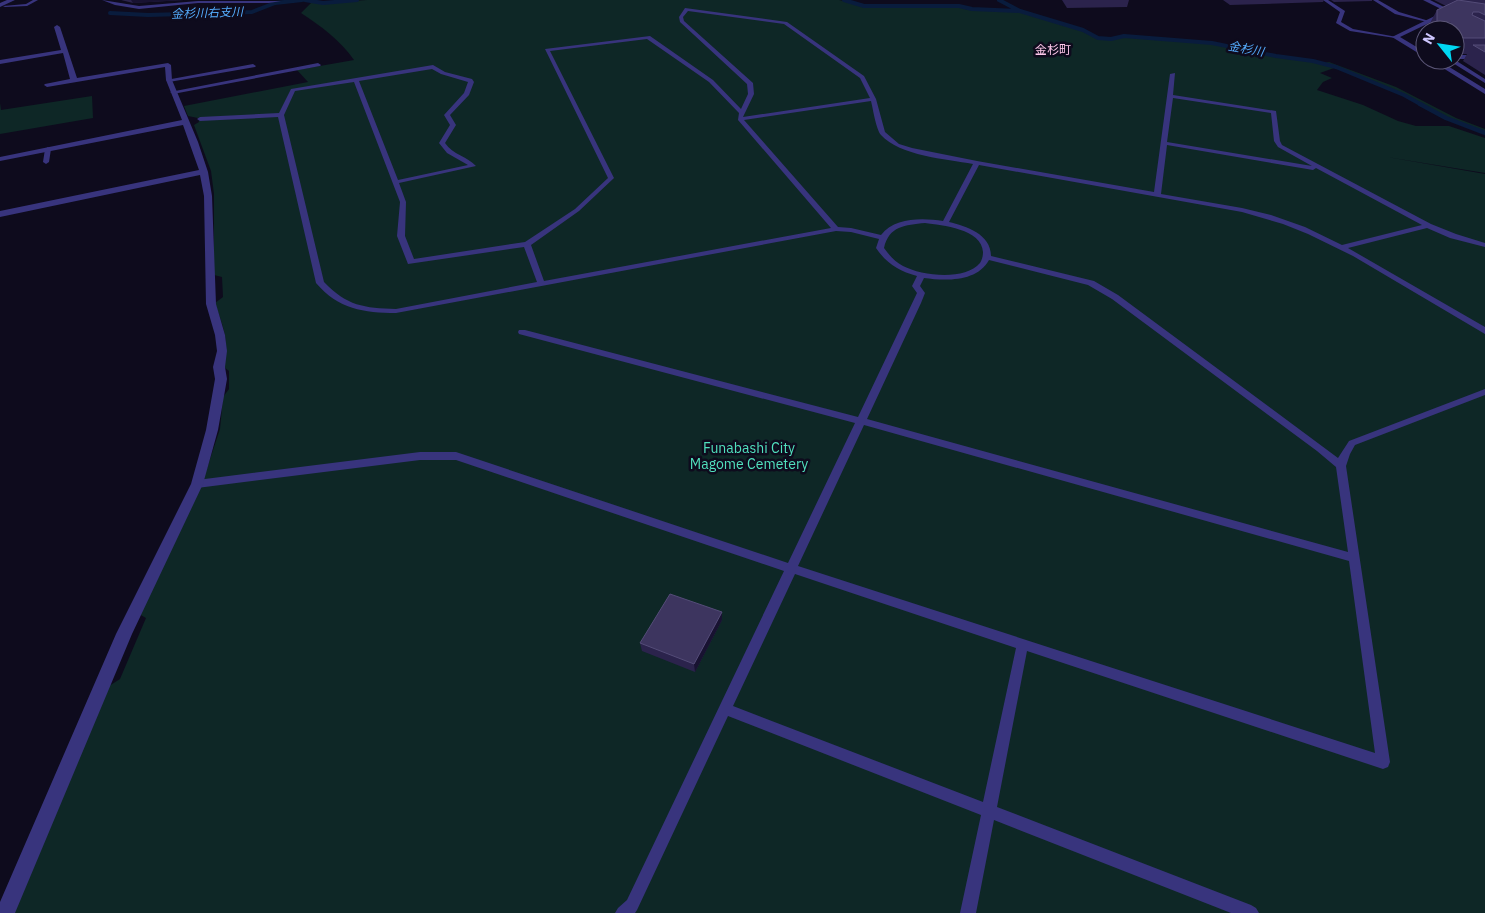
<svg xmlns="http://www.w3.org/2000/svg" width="1485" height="913" font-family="'IBM Plex Sans','Noto Sans JP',sans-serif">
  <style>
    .green { fill: #0e2726 }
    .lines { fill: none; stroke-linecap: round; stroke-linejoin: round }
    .stream-far1 { stroke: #091c3d; stroke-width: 4 }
    .stream { stroke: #091c3d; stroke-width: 4.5 }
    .lane { fill: #38347d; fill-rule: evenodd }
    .street { fill: #38347d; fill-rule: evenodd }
    .wall { fill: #2b234c }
    .shaded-wall { fill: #181231 }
    .building { fill: #3d355f; stroke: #544c78 }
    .labels { text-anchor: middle; stroke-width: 5; stroke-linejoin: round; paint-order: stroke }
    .far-water-label { font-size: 12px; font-style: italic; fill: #55aeff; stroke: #0e0b1d }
    .far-neighbourhood-label { font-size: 12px; fill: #ffc9eb; stroke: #0e0b1d }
    .park-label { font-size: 14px; fill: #51e1be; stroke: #0e0b1d }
  </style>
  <rect width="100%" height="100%" fill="#0e0b1d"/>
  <!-- green -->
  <path class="green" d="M367 0H839L853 3 861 7H958L969 10 1023 12 1067 25 1104 40 1124 36 1212 44 1272 56 1312 61 1334 68 1320 73 1332 78 1323 82 1317 90 1363 105 1398 121 1416 126H1449L1485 138V173L1387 157 1485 174V913H13L106 688 120 679 146 618 139 614 205 474 220 429 223 397 229 389V371L224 367C230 341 223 327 215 303L223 297 222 277 214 275V194L211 171 194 125 199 122 198 118 188 116 184 106 308 82 297 70 354 60C341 41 321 26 301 13L312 2 323 3Z
    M1329 62 1396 87 1456 118 1485 129V133L1447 118 1407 95 1323 63Z
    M92 96 93 118 0 134V103L1 110Z"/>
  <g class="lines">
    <!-- stream-far1 -->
    <path class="stream-far1" d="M305 0 323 3 357 0
      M844 0 864 6H959L972 9 1020 11
      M999 0 1020 11 1083 30 1098 38 1111 39 1124 36 1212 43 1276 56 1313 61 1336 67 1404 95 1422 105
      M110 13 148 15 252 12 275 3 302 0"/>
    <!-- stream -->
    <path class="stream" d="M1420 104 1446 118 1485 133"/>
    <!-- lane -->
    <path class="lane" d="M33 0H38L27 6 5 7 3 6 26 4Z
      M102 0 139 6 198 1H281L269 3H198L139 9 115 5Z
      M1323 0H1328L1345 11 1341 22 1353 29 1397 37 1395 38 1350 31 1336 23 1340 12Z
      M1373 0H1378L1399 12 1429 21 1427 22 1395 14Z
      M685 8 787 22 864 76 876 99 885 132 899 144 912 148 977 161 1154 192 1170 74 1175 73 1173 95 1276 111 1280 141 1282 145 1431 224 1456 234 1485 243V247L1450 238 1427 228 1348 248 1485 327V334L1353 256 1308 234 1283 224 1242 212 979 165 949 222C966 226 991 234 991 256L1094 281 1118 295 1338 458 1349 441 1485 389V395L1355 445 1350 454 1346 466 1390 762 1388 767 1383 769 1027 651 997 807 1251 905 1256 908 1259 913H1231L994 820 976 913H960L981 815 728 716 637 910 635 913H615L618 908 627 900 784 571 456 460H420L197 488 193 487 192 484 193 481 197 480 420 452H456L788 563 855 423 519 334 518 332 519 330H525L858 417 917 293 912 286 917 276C899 271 887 264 876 248L879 239 851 232 836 231 396 313C364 313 338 309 316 283L278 117 200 121 197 119 200 117 279 113 291 89 433 65 445 72 472 79 474 82 469 95 450 115 456 125 445 143C453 155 467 156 476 166L399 183 406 202 405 236 414 259 525 242 575 209 608 178 545 49 650 36 713 80 741 109 748 94 747 84 680 22 679 17ZM688 11 784 24 860 78 870 98 743 117 754 94 753 83 684 21 683 17ZM647 39 709 82 739 113 738 120 831 228 544 281 531 245 579 211 614 178 550 51ZM432 69 441 74 468 82 464 93 444 115 450 125 439 143 447 153 468 165 398 180 359 81ZM354 82 400 202 397 236 408 264 524 247 537 282 396 309C364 308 347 306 324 282L284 115 295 91ZM1173 98 1271 113 1274 141 1278 147 1312 166 1167 142ZM871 101C873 109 876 129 881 135 900 156 946 159 973 164L943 221C923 218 895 217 881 235L851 228 838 227 744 120ZM1167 145 1313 170 1316 168 1422 225 1342 245 1305 227 1271 215 1242 208 1161 194ZM925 223C942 225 982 229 983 252 983 256 982 260 980 263 965 281 922 276 903 266 895 262 889 255 884 248 889 226 905 225 925 223ZM989 260 1088 285 1112 299 1317 451 1336 467 1348 552 867 419 921 303 925 293 920 286 924 278C946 281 977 282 989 260ZM864 425 1349 561 1375 753 798 566ZM795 574 1016 648 983 802 733 706Z
      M1455 55H1485V59H1455Z
      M1448 60H1455L1485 79V83Z
      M318 63 321 65 320 66 173 94 170 92Z
      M253 64 256 66 255 67 169 82 166 80Z
      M48 147 51 149 49 162 46 164 43 162 45 149Z"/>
    <!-- street -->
    <path class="street" d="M7 0H15L0 7V3Z
      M1423 0H1430L1450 10 1485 15V19L1450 13 1400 37 1425 52V57L1423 56 1392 37 1445 11Z
      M57 25 60 27 77 78 168 63 171 65 172 80 198 142 208 172 212 196 216 304 225 335 227 351 225 367 227 379 218 430 203 484 132 634 15 913H0V902L116 634 191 484 206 430 215 379 213 367 217 351 215 335 206 304 204 196 200 175 0 217V211L199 170 183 125 0 161V157L182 120 166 80 165 67 47 87 44 85 45 84 70 79 63 53 0 64V60L61 50 54 27Z
      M1430 60H1438L1485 89V94Z"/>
  </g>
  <!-- wall -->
  <path class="wall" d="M121 0H184L133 3Z
    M1062 0H1129L1127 7 1067 8Z
    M1221 0H1324L1323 2 1230 5 1223 0Z
    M1331 0H1372V1L1334 2Z
    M1434 0H1485V75L1463 61 1467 54H1455V30H1429V25L1437 10 1446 6Z
    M722 620 695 672 642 651 640 643Z"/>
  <!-- shaded-wall -->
  <path class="shaded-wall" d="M131 0H184L133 3Z
    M722 612V620L695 672 694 664Z"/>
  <!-- building -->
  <path class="building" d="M1458 0 1485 4V15L1479 12H1473L1472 15 1485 21V38H1463L1455 33V30H1450L1437 22V10Z
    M1473 45H1485V52Z
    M670 594 722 612 694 664 640 643Z"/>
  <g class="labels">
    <!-- far-water labels -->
    <g class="far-water-label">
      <text transform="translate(207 13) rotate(-2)" y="4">金杉川右支川</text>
      <text transform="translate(1246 49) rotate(10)" y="4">金杉川</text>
    </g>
    <!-- far-neighbourhood labels -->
    <g class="far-neighbourhood-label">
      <text x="1053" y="54">金杉町</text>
    </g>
    <!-- park labels -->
    <g class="park-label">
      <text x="749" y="453">Funabashi City<tspan x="749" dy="16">Magome Cemetery</tspan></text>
    </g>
  </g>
  <!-- north arrow -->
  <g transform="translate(1440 45) rotate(300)"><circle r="24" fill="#0e0b1d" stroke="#5b5677"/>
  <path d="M0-4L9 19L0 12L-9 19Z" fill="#00d7f2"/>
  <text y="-8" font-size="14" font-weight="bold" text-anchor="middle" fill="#cec7ff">N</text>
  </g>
</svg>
